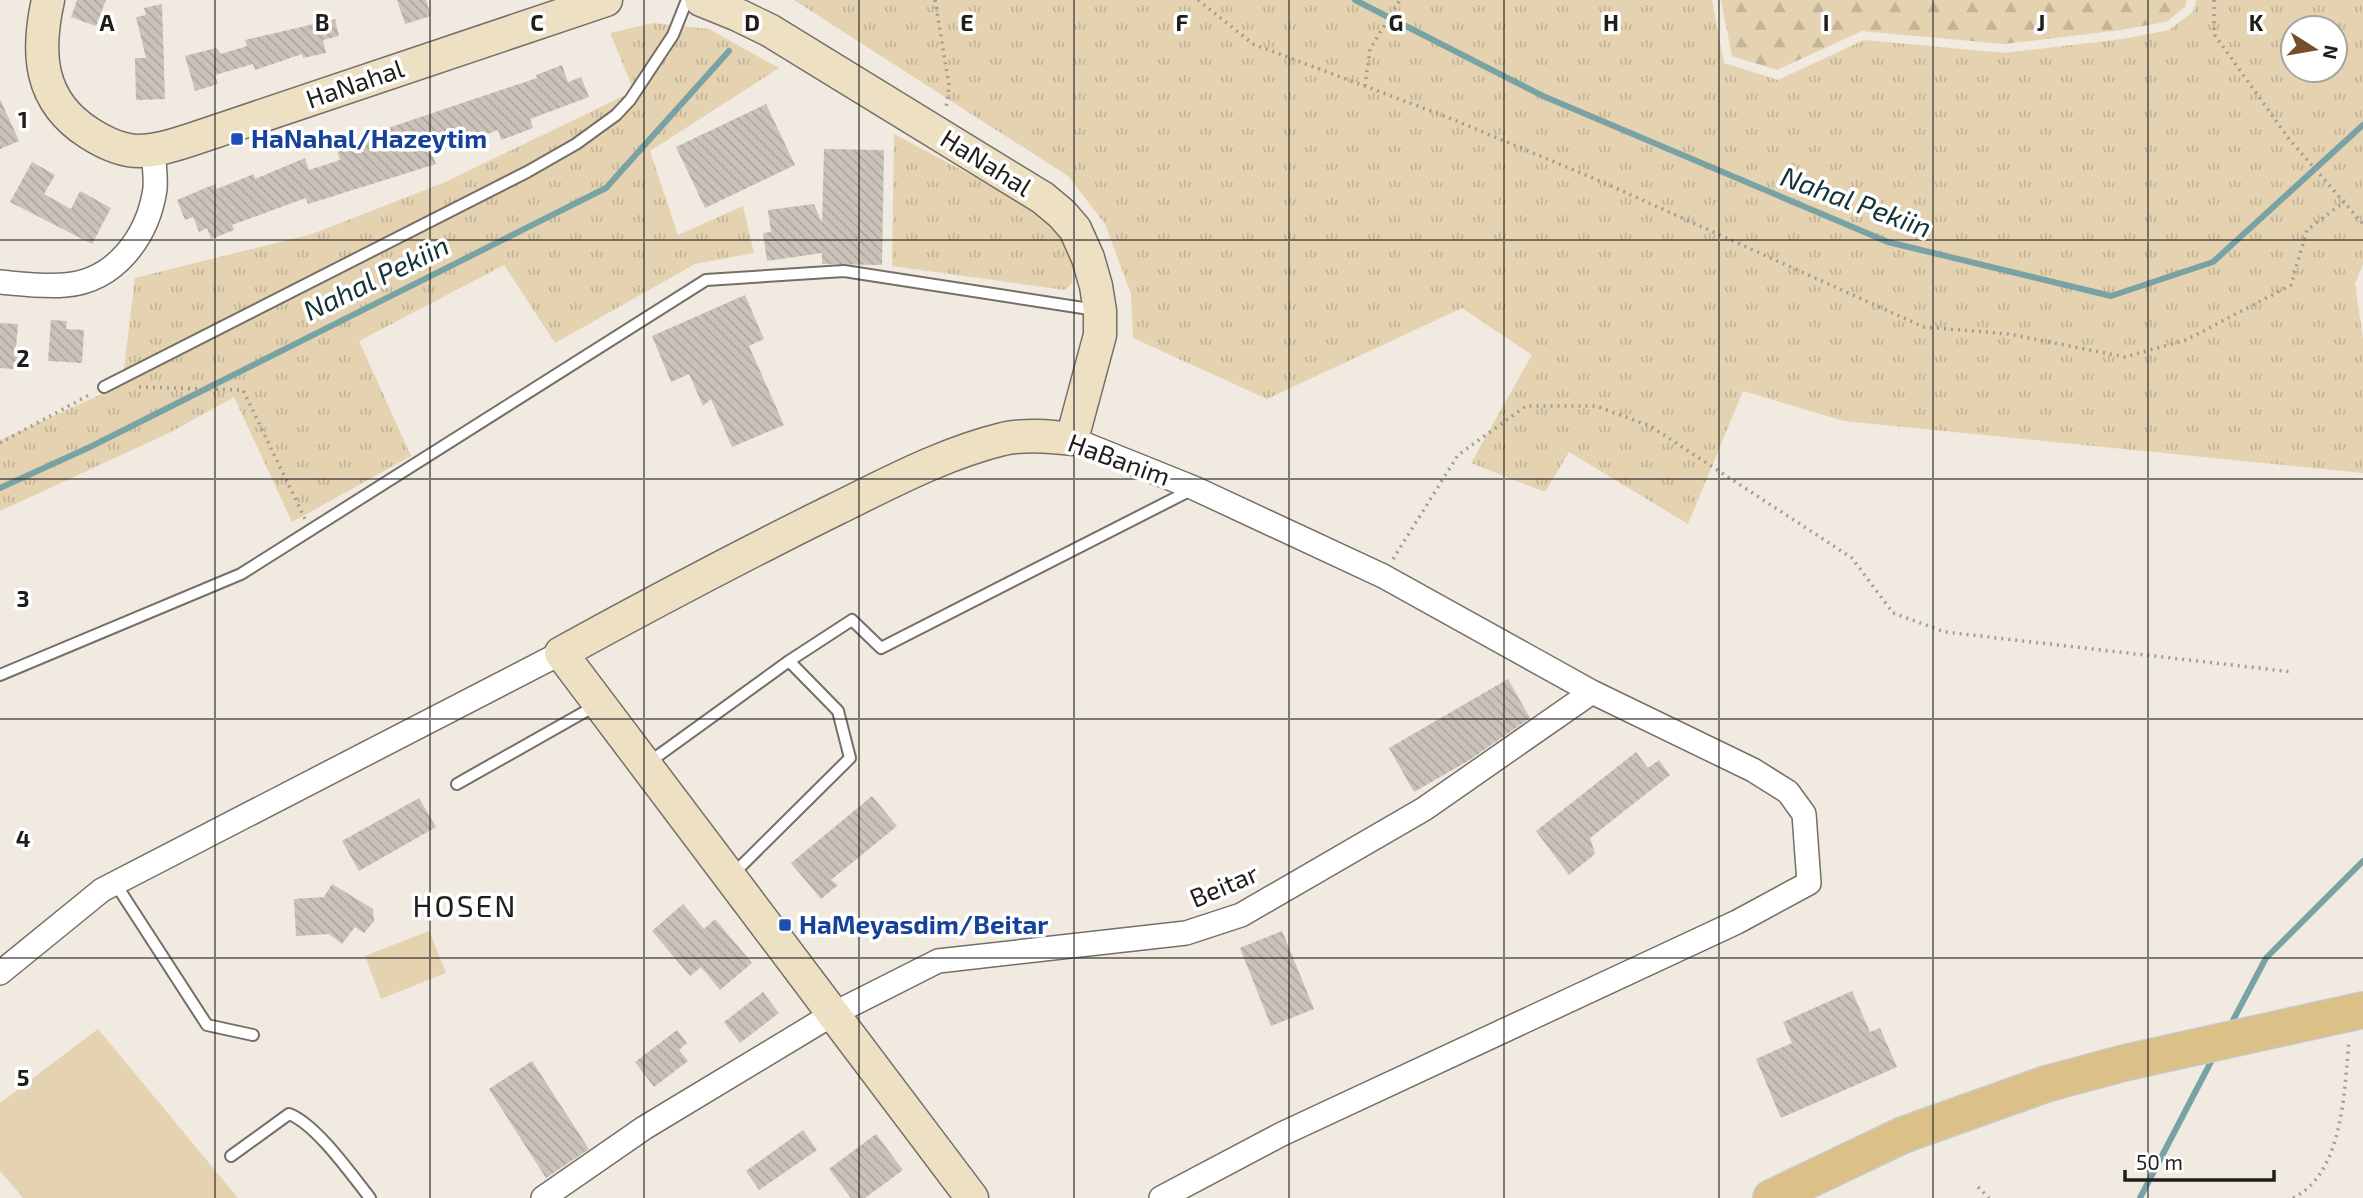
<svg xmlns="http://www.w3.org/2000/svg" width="2363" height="1198" font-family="'Exo 2',sans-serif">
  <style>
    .grass { fill: url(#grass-tufts); fill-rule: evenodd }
    .forest { fill: url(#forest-firs) }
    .pitch { fill: #e4d2b0 }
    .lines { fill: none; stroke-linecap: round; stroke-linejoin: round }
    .stream { stroke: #78a2a4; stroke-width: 6 }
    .building { fill: url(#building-back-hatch) }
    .lane-casing { stroke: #746f67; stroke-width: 14 }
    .street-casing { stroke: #746f67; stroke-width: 26 }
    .secondary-casing { stroke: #746f67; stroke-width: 35 }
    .primary-casing { stroke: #c9c9c8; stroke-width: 38 }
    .path { stroke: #a19c95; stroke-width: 3.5; stroke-dasharray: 2 5; stroke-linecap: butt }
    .lane { stroke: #fff; stroke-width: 10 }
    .street { stroke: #fff; stroke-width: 23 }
    .secondary { stroke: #ede0c3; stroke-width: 32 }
    .primary { stroke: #dbc087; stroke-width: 35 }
    .grid { fill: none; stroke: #201e1b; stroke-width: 2; stroke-opacity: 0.55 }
    .transit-dot { fill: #1a4fb4; stroke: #fff; stroke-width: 2.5 }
    .labels { text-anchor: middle; stroke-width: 7; stroke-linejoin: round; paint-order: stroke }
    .street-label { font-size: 26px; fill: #201e1b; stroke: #fff }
    .transit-label { font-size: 26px; font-weight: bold; fill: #164399; stroke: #fff; text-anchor: start }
    .water-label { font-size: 28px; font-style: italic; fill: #133234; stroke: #fff }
    .quarter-label { font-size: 30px; letter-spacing: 2px; fill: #201e1b; stroke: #fff }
    .grid-label { font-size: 23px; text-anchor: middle; font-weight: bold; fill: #201e1b; stroke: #fff; stroke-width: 7; stroke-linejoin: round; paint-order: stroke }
  </style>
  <defs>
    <pattern id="grass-tufts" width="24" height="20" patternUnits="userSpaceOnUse" patternTransform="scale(1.75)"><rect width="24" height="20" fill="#e4d2b0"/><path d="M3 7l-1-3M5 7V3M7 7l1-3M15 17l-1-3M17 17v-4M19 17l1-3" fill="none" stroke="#c3b497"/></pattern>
    <pattern id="forest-firs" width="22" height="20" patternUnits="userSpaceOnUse" patternTransform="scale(1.75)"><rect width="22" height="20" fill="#e4d2b0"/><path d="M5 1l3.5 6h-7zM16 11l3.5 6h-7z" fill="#c3b497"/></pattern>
    <pattern id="building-back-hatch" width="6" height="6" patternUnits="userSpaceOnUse" patternTransform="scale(1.75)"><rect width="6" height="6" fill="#cbc2ba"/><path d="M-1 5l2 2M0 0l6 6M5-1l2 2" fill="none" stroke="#aea69f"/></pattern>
  </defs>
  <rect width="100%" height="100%" fill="#f0eae0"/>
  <!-- grass -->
  <path class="grass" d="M794 0H1712L1724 63 1778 80 1864 40 2005 53 2122 39 2169 30 2193 12 2196 0H2363V264L2355 284 2363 339V473L1844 421 1743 391 1688 524 1569 452 1545 492 1471 463 1532 355 1462 308 1267 399 1133 338 1131 294 1105 224 1068 176ZM2293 28H2335V70H2293Z
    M653 23 709 29 779 68 650 151 678 235 743 206 754 253 695 264 555 343 504 265 359 341 411 456 292 522 234 397 171 432 0 511V440L122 385 135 278 312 234 443 183 634 91 610 33Z
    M894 134 1022 202 1042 217 1055 229 1073 259 1072 283 1065 290 892 266Z"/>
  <!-- forest -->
  <path class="forest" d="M1721 0H2187L2185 7 2166 22 2121 30 2004 44 1862 31 1777 70 1732 56Z"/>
  <!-- pitch -->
  <path class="pitch" d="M429 931 446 973 381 999 365 956Z
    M98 1029 238 1198H23L0 1171V1103Z"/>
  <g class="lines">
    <!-- stream -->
    <path class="stream" d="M1355 0 1543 96 1888 242 2111 296 2213 262 2363 125
      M0 488 90 447 606 188 729 51
      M2230 1026 2266 958 2363 861
      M2140 1198 2215 1054"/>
  </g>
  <!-- building -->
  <path class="building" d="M77 0H106L96 26 71 17Z
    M397 0H426L431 16 405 24Z
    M162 4 165 99 136 100 135 58H146L136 17 146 15 144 8Z
    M335 19 339 36 323 40 326 53 303 58 302 54 255 70 253 64 215 75 218 84 195 91 185 56 216 48 221 54 247 46 245 40Z
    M562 65 568 82 581 77 589 97 530 119 533 128 501 140 498 130 432 154 436 164 308 204 306 198 232 225 234 230 211 239 207 228 199 232 193 217 185 220 177 200 215 184 217 189 254 174 255 179 305 158 309 170 340 160 337 150 387 134 385 129 537 78 536 75Z
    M0 99 19 141 0 149Z
    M766 104 795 165 705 208 676 147Z
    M824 149 884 150 882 265 822 264V253L767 261 763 233 771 232 768 210 814 204 822 223Z
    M32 162 55 175 44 194 71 209 80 191 111 208 92 244 10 202Z
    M745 295 764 339 749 346 784 425 732 447 711 399 703 406 689 374 671 382 652 336Z
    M51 320 67 321 66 329 84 330 82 363 48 361Z
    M0 323 18 324 16 348 28 349 26 370 0 368Z
    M1508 679 1530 718 1468 761 1414 792 1389 748Z
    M1636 752 1648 768 1659 760 1670 775 1590 838 1595 854 1569 875 1536 831Z
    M872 796 897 826 831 880 838 885 821 899 791 863Z
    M419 798 436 827 359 871 342 841Z
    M332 884 373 909 374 921 364 933 355 927 342 944 329 934 296 936 294 899 324 897Z
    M683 904 704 929 715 919 752 963 720 990 701 967 690 976 652 931Z
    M1282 931 1314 1009 1271 1026 1240 948Z
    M1852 991 1870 1032 1880 1028 1897 1067 1781 1118 1756 1059 1792 1043 1783 1022Z
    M763 992 779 1013 740 1043 724 1022Z
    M677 1030 687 1043 679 1050 688 1061 654 1087 635 1062Z
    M532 1061 589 1149 546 1178 489 1089Z
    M803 1130 817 1150 759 1190 746 1171Z
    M876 1134 903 1170 865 1198H851L829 1169Z"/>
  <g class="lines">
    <!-- lane casing -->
    <g class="lane-casing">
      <path id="lane" d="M104 387 527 172 576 144 616 115 630 100 673 35 687 0
        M789 661 852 620 881 648 1193 489
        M0 675 241 574 706 280 844 271 1096 310
        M648 763 789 661 838 711 850 758 731 876
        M457 784 595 706
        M115 883 207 1025 253 1035
        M231 1156 289 1114C316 1124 351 1174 370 1198"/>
    </g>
    <!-- street casing -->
    <g class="street-casing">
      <path id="street" d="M0 282C22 284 44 287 65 285 116 281 148 236 155 189 156 177 154 163 153 151
        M1072 439 1194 488 1383 576 1592 692 1753 770 1788 792 1804 814 1809 883 1737 922 1282 1134 1161 1198
        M0 973 102 890 561 653
        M543 1198 644 1128 833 1014 938 961 1186 933 1241 915 1424 809 1592 692"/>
    </g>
    <!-- secondary casing -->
    <g class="secondary-casing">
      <path id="secondary" d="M48 0C36 54 39 101 89 133 103 142 122 151 139 151 156 151 171 146 187 141L606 0
        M701 0 738 15 769 30 1043 198 1062 214 1075 229 1088 258 1096 286 1100 311V335L1072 439C1049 436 1026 434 1003 439 945 453 889 483 836 509 743 555 652 603 561 653L972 1198"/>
    </g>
    <!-- primary casing -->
    <g class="primary-casing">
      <path id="primary" d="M1771 1198 1903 1135 2046 1084 2124 1063 2363 1010"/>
    </g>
    <!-- path -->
    <path class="path" d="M935 0 949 85 946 108
      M1198 0 1253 44 1447 117 1600 181 1924 327 2009 334 2125 357 2186 340 2291 285 2307 230 2344 202
      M2214 0V34L2289 139 2363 224
      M1365 86 1370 49 1400 0
      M139 387 243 390 305 519
      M0 443 91 394
      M1393 559 1458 455 1526 406H1596L1650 426 1852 558 1893 613 1945 632 2293 672
      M1978 1187 1989 1198
      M2293 1198C2344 1173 2344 1090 2349 1041"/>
    <!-- lane -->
    <use href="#lane" class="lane"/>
    <!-- street -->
    <use href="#street" class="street"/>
    <!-- secondary -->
    <use href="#secondary" class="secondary"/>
    <!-- primary -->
    <use href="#primary" class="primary"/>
  </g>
  <!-- grid -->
  <path class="grid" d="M215 0V1198M430 0V1198M644 0V1198M859 0V1198M1074 0V1198M1289 0V1198M1504 0V1198M1719 0V1198M1933 0V1198M2148 0V1198M0 240H2363M0 479H2363M0 719H2363M0 958H2363"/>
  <!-- markers -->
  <g class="transit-dot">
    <rect x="230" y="132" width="14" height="14" rx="3.5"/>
    <rect x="778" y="918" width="14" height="14" rx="3.5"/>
  </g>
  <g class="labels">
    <!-- street labels -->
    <g class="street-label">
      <text transform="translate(355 84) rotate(-19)" y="9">HaNahal</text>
      <text transform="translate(986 163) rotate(32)" y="9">HaNahal</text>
      <text transform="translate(1119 460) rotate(20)" y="9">HaBanim</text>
      <text transform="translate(1224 886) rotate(-23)" y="9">Beitar</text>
    </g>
    <!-- transit labels -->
    <g class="transit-label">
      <text x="251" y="148">HaNahal/Hazeytim</text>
      <text x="799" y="934">HaMeyasdim/Beitar</text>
    </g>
    <!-- water labels -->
    <g class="water-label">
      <text transform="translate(1856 202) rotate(20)" y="10">Nahal Pekiin</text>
      <text transform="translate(376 278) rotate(-26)" y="10">Nahal Pekiin</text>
    </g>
    <!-- quarter labels -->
    <g class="quarter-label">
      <text x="465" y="917">HOSEN</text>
    </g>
  </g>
  <g class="grid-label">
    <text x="107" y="31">A</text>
    <text x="322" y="31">B</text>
    <text x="537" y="31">C</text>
    <text x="752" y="31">D</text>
    <text x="967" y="31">E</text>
    <text x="1182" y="31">F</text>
    <text x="1396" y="31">G</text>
    <text x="1611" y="31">H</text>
    <text x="1826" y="31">I</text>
    <text x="2041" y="31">J</text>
    <text x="2256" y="31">K</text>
    <text x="23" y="128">1</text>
    <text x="23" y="367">2</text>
    <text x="23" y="607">3</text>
    <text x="23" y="847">4</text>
    <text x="23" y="1086">5</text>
  </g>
  <!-- north arrow -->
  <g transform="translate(2314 49) rotate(101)"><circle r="33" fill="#ffffff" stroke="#a6a5a4" stroke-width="2"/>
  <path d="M0-5L12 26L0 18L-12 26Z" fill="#735029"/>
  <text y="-10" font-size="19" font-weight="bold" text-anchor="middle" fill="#201e1b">N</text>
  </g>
  <!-- scale -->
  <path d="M2125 1170v10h149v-10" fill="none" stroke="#201e1b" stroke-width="3.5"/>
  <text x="2136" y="1170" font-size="21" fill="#201e1b" stroke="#ffffff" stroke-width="5" paint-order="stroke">50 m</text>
</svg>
